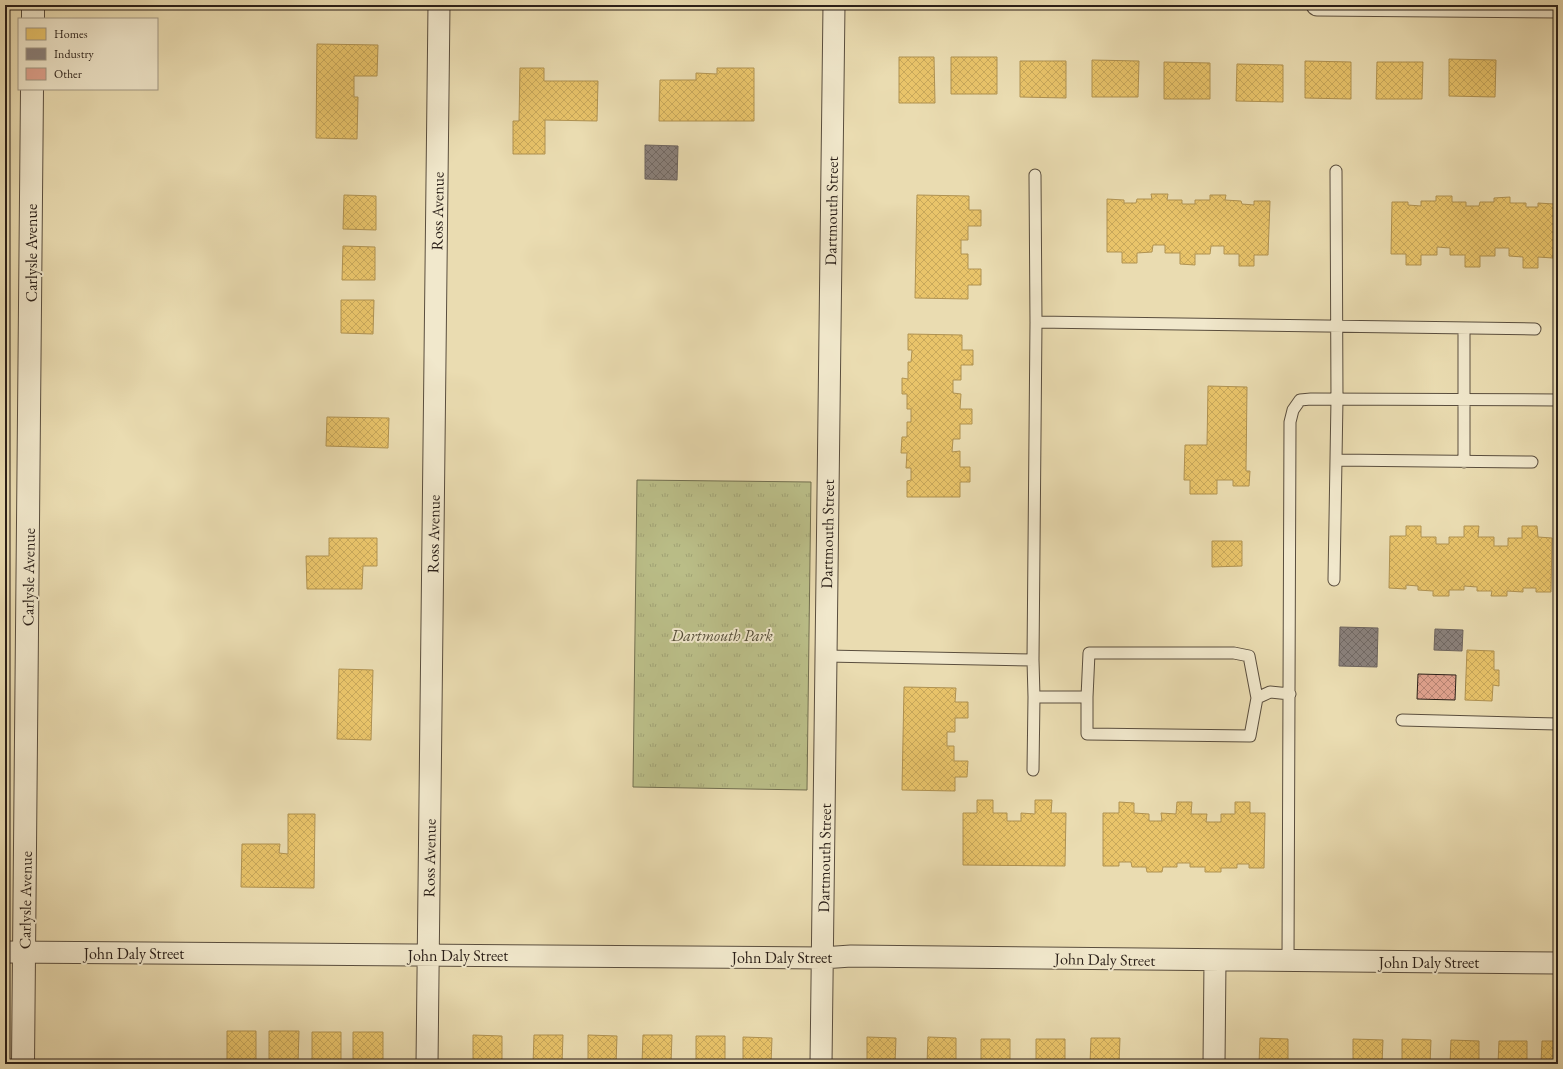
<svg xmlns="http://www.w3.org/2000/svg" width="1563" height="1069" font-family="'EB Garamond',serif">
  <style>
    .grass { fill: url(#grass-tufts); stroke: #726f50 }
    .homes { fill: url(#homes-cross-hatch); stroke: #b09251 }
    .industry { fill: url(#industry-cross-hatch); stroke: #6d645e }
    .building { fill: url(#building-cross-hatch); stroke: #2a1f18 }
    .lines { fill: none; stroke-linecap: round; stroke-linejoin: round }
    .service-casing { stroke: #5a4e3e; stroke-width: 13 }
    .minor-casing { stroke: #5a4e3e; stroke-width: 23 }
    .tertiary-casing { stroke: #5a4e3e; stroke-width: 24 }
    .service { stroke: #f1e8cc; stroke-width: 11 }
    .minor { stroke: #f1e8cc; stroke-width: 21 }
    .tertiary { stroke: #f1e8cc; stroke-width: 22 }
    .labels { text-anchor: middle; stroke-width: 4; stroke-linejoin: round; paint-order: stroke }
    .street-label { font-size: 16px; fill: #2a1f18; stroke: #f1e8cc }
    .park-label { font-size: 16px; font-style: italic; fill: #564f3a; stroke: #f1e8cc }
  </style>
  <defs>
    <pattern id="grass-tufts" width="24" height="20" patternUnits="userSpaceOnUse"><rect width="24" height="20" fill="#bbbf89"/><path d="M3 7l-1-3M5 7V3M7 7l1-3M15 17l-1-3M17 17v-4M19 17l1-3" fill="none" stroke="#a1a476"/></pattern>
    <pattern id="homes-cross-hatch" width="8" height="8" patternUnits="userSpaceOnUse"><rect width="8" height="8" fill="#e9c46a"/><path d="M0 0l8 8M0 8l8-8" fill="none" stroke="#c8a85b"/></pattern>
    <pattern id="industry-cross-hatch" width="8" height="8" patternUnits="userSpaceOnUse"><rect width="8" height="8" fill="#8a817c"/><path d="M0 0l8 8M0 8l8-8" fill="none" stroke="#716965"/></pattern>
    <pattern id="building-cross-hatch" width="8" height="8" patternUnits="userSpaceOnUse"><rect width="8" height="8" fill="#e1a38f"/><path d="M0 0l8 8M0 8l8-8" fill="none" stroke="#b78474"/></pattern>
  </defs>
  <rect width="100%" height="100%" fill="#eadcb1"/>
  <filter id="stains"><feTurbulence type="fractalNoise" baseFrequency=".005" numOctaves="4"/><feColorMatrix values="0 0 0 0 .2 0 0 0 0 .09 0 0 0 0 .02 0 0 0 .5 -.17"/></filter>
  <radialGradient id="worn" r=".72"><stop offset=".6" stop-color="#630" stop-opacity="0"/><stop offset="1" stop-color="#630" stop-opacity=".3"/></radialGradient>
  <!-- grass -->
  <path class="grass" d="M637 480 811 482 807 790 633 787Z"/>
  <!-- homes -->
  <path class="homes" d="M317 44 378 45 377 76H354V97H358L357 139 316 138Z
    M899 57H934L935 103H899Z
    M951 57H997V94H951Z
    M1449 59 1496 60 1495 97 1449 96Z
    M1092 60 1139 61 1138 97H1092Z
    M1020 61H1066V98L1020 97Z
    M1305 61 1351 62V99L1305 98Z
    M1164 62 1210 63V99H1164Z
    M1377 62H1423L1422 99H1376Z
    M1237 64 1283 65V102L1236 101Z
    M520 68H544V81H598L597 121 545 120V154H513V121H519Z
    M717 68H754V121H659L660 80H696V73L717 74Z
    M1151 194H1168L1167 200H1182V204H1195V200H1210V195H1226L1225 200 1241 201 1242 204 1254 205V201H1270L1268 255H1254V266H1239V254H1224V246H1211L1210 254H1195V265L1180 264V253H1165V245H1153L1152 252 1137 253V263H1122V252H1107V199L1124 200V203H1136L1137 199H1152Z
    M344 195 376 196V230L343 229Z
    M917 195 969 196V210H981V226H968V240H961V254H968V269H981V285H968V299L915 298Z
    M1436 196H1452V202H1466V206H1479L1480 202H1494V198L1510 197V203H1526V207H1538V203L1554 204 1553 258 1538 257V268H1523V257L1509 256V248H1495V256H1480V267H1465V255H1450V248L1437 247V255H1421V265H1406V254H1391L1392 202H1408V205L1421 206V201H1436Z
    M343 246 375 247V280H342Z
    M341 300H374L373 334 341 333Z
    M908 334 962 335V350H973V365H961V380H953V393L961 394 960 409H972V424H960V439H953L952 452 960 451V467H970V482H960V497H907V481L911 480V468H906L907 453H901L902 437H907V422H911V409H907V394H902V378L908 379V362H911L912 350H908Z
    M1208 386 1247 387 1246 471H1250L1249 486H1233V480H1217V494H1190V480H1184L1185 445H1207Z
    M327 417 389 418 388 448 326 446Z
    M1406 526H1421V537H1436V544H1449V537H1464V526H1479L1478 537H1494V546H1508V538H1522V526H1537L1538 537 1552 538 1551 592H1536V588H1523V592L1507 591V596H1491L1492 591H1477V587L1464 586V590H1449V596H1433V591L1418 590V586L1406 585V589L1389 588 1390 536H1406Z
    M329 538H377V566H363L362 589H307L306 556H329Z
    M1212 541H1242V566L1212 567Z
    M1467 650 1494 651V670H1499V686L1493 685 1492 701 1465 700Z
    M339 669 373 670 371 740 337 739Z
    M904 687 956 688 955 702H968V718H955V732H947V746H954V761H968L967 777H955V791L902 790Z
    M977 800H993V813H1007V821H1021V813L1035 814V800H1052L1051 813H1066L1065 866 963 865V813H977Z
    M1119 802 1134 803V813L1149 814V821H1162L1161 813 1176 814 1177 802H1192L1191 814H1207L1206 822H1221V814H1235V802H1250V813H1265L1264 868H1249V864H1237V868H1221V872H1205V867H1190V863H1177V867H1163L1162 872H1147L1146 867H1132L1131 862H1119V866H1103V813H1119Z
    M288 814H315L314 888 241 887 242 844H280L279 853 288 854Z
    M227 1031H256V1064H227Z
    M269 1031H299L298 1064H269Z
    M312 1032H341V1064H312Z
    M353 1032H383V1064H353Z
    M473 1035 502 1036V1064H473Z
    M534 1035H563L562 1064H533Z
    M588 1035 617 1036 616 1064H588Z
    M643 1035H672L671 1064H642Z
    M696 1036H725V1064H696Z
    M743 1037 772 1038 771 1064H743Z
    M867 1037 896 1038 895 1064H867Z
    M928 1037 956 1038V1064H927Z
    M1091 1038H1120L1119 1064H1090Z
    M1260 1038 1288 1039V1064H1259Z
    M981 1039H1010V1064H981Z
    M1036 1039H1065V1064H1036Z
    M1353 1039 1383 1040 1382 1064H1353Z
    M1402 1039 1431 1040 1430 1064H1402Z
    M1451 1040 1479 1041V1064H1450Z
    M1499 1041H1527V1064H1498Z
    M1542 1041H1558V1064H1541Z"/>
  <!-- industry -->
  <path class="industry" d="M645 145 678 146 677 180 645 179Z
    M1340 627 1378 628 1377 667 1339 666Z
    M1435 629 1463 630 1462 651 1434 650Z"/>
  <!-- building -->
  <path class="building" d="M1418 674 1456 675 1455 700 1417 699Z"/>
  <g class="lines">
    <!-- service casing -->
    <g class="service-casing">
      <path id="service" d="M1036 322 1535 329
        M1464 328V462
        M1336 460 1532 462
        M1334 580 1337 399 1336 171
        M826 656 1033 660 1036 322 1035 175
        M1033 660 1034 697H1087
        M1257 698 1249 656 1234 653H1089L1087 697V734L1250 736 1257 698 1270 692 1290 694
        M1402 720 1558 724
        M1033 770 1034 697
        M1288 961 1290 422 1293 410 1300 400 1311 399 1558 400"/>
    </g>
    <!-- minor casing -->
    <g class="minor-casing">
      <path id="minor" d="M1317 5 1558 7
        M5 952 822 958 851 956 1558 963
        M427 1064 439 5
        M821 1064 834 5
        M1214 1064 1215 961"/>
    </g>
    <!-- tertiary casing -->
    <g class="tertiary-casing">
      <path id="tertiary" d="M33 19V5
        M23 1064 32 89"/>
    </g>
    <!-- service -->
    <use href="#service" class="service"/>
    <!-- minor -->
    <use href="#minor" class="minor"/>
    <!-- tertiary -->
    <use href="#tertiary" class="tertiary"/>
  </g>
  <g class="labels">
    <!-- street labels -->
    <g class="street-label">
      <text transform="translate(437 211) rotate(-89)" y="6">Ross Avenue</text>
      <text transform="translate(831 211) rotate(-89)" y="6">Dartmouth Street</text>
      <text transform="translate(31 253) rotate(-90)" y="6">Carlysle Avenue</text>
      <text transform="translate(433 534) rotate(-89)" y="6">Ross Avenue</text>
      <text transform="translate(827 534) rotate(-89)" y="6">Dartmouth Street</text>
      <text transform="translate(28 577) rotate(-89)" y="6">Carlysle Avenue</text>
      <text transform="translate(429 858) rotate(-89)" y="6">Ross Avenue</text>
      <text transform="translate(824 858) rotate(-89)" y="6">Dartmouth Street</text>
      <text transform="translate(25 900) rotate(-89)" y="6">Carlysle Avenue</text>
      <text x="134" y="959">John Daly Street</text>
      <text x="458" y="961">John Daly Street</text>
      <text x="782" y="963">John Daly Street</text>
      <text transform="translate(1105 959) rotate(1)" y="6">John Daly Street</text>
      <text x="1429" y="968">John Daly Street</text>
    </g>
    <!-- park labels -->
    <g class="park-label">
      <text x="722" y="641">Dartmouth Park</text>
    </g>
  </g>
  <!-- margin -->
  <rect width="1563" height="1069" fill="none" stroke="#eadcb1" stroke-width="20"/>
  <rect x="6" y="6" width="1551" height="1057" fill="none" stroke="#2a1f18" stroke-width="2"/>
  <rect x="10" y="10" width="1543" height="1049" fill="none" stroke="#2a1f18"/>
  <!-- legend -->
  <rect x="18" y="18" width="140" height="72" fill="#f1e8cc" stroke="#a19884"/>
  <rect x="26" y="28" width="20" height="12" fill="#e9c46a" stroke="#a19884"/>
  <text x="54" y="38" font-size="12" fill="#2a1f18">Homes</text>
  <rect x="26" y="48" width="20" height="12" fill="#8a817c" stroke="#a19884"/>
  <text x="54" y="58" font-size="12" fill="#2a1f18">Industry</text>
  <rect x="26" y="68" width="20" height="12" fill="#e1a38f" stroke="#a19884"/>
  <text x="54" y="78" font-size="12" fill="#2a1f18">Other</text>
  <rect width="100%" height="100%" filter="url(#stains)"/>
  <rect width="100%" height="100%" fill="url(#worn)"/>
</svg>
